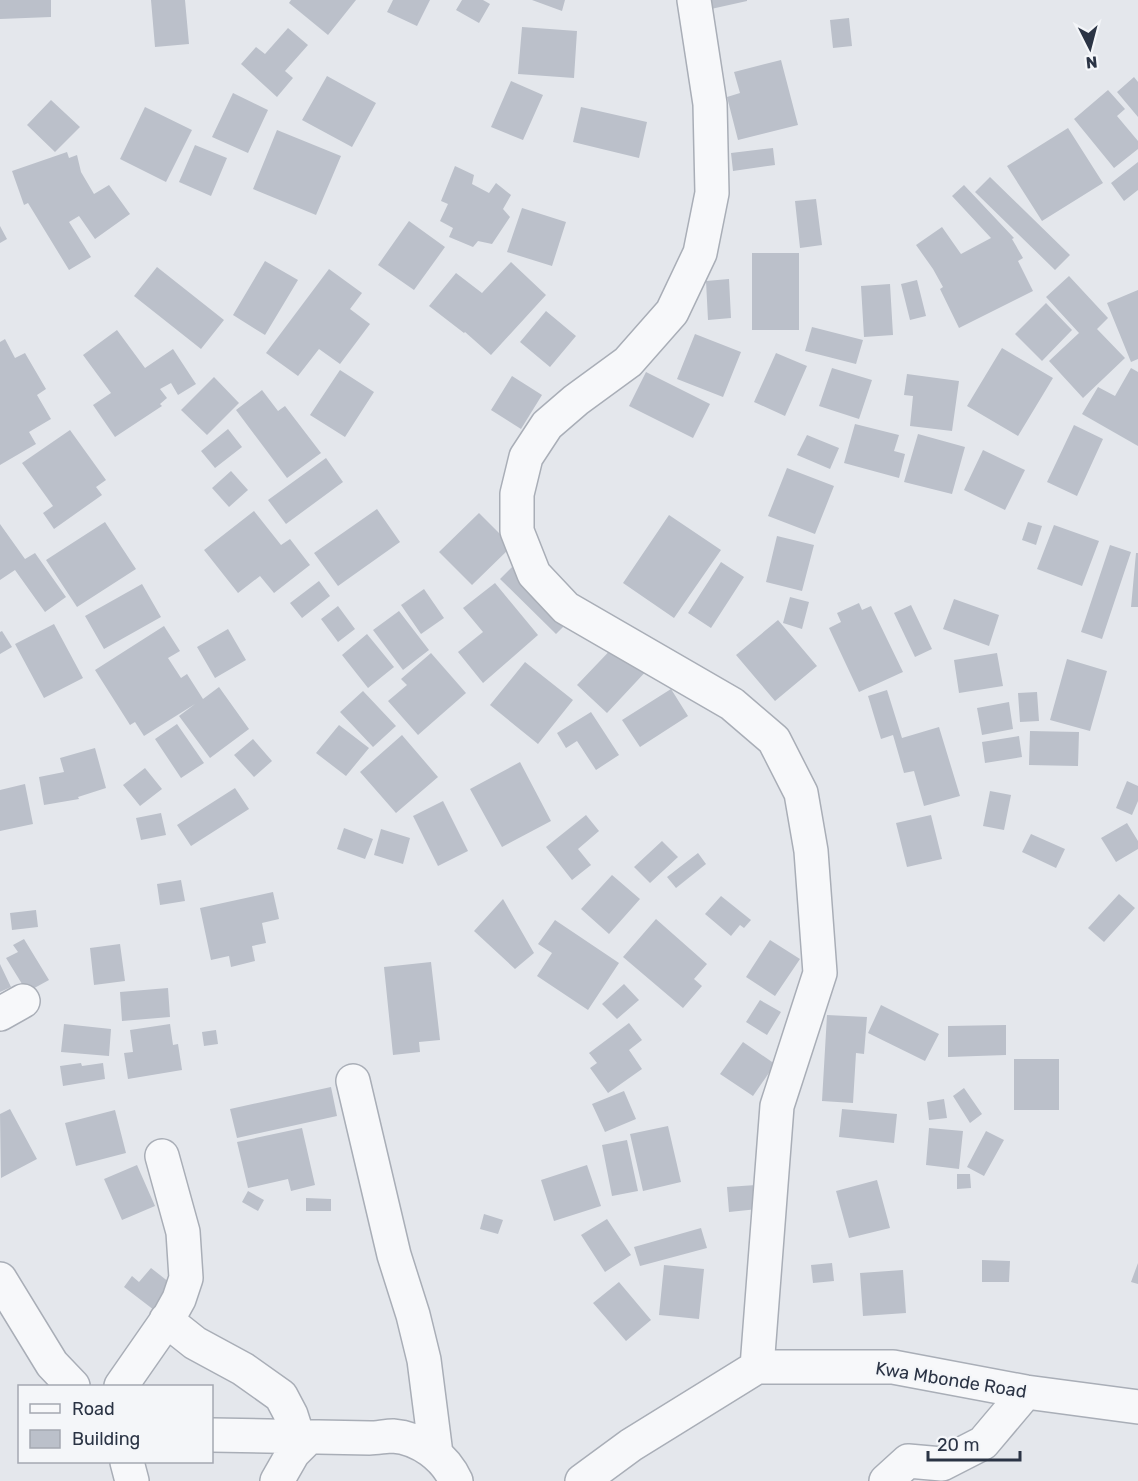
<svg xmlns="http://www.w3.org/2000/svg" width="1138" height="1481" font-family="Rubik,sans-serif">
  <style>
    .building { fill: #bbc0ca }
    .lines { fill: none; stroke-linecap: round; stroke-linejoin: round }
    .minor-casing { stroke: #a9aeb7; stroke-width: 36 }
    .minor { stroke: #f7f8fa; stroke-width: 33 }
    .labels { text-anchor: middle; stroke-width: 4.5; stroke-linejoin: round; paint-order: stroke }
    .street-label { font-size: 18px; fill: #2b3445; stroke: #f4f6f9 }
  </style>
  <rect width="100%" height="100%" fill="#e4e7ec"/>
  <!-- building -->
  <path class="building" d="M0 0H51V17L0 19Z
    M151 0H185L189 44 155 47Z
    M291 0H356L328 35 289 3Z
    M393 0H430L417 26 387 12Z
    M462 0H483L490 4 479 23 456 10Z
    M532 0H565L562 11Z
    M709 0H747V1L711 9Z
    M849 18 852 46 833 48 830 20Z
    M522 27 577 31 574 78 518 74Z
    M288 28 308 45 285 71 293 78 277 97 241 64 256 47 265 54Z
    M781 60 798 125 738 140 727 97 740 93 734 72Z
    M327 76 376 103 352 147 302 120Z
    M1134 77 1138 82V117L1117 92Z
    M511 81 543 95 523 140 491 127Z
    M1108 90 1125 109 1117 116 1138 141V149L1114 168 1074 119Z
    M233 93 268 110 248 153 212 137Z
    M51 100 80 127 55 152 27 125Z
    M145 107 192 130 166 182 120 159Z
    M581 107 647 122 639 158 573 142Z
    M1068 128 1103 183 1042 221 1007 166Z
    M277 130 341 156 316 215 253 189Z
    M195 145 227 158 211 196 179 182Z
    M773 148 775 165 733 171 731 153Z
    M67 152 69 158 77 155 81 172 94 194 109 185 130 214 95 239 79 216 69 222 91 257 69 270 28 203 24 205 12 171Z
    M1138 162V190L1124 201 1111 183Z
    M455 166 474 175 472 184 489 193 496 183 511 195 503 209 510 217 492 244 478 241 473 247 449 237 453 228 440 221 448 204 441 201Z
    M990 177 1070 255 1055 270 975 192Z
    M964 185 1014 238 1012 239 1023 258 1018 261 1033 291 959 328 940 289 943 287 933 269 916 245 942 227 961 254 991 238 952 196Z
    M816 199 822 245 800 248 795 201Z
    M522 208 566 222 552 266 507 252Z
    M409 221 445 247 414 290 378 265Z
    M0 226 7 239 0 243Z
    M752 253H799V330H752Z
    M265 261 298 280 265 335 233 315Z
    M511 262 546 295 491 355 465 332 464 333 429 306 456 273 482 293Z
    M157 267 224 320 201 349 134 296Z
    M329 269 362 293 350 309 370 324 340 364 319 349 298 376 266 353Z
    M1069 276 1108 318 1097 329 1125 358 1083 398 1049 361 1079 333 1046 297Z
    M729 279 731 318 708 320 706 281Z
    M917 280 926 316 910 320 901 284Z
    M890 284 893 335 864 337 861 286Z
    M1138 290V359L1131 362 1107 303Z
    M1046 303 1072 330 1042 361 1015 334Z
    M546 311 576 336 550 367 520 342Z
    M812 327 863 340 856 364 805 351Z
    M117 330 145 368 173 349 196 384 178 395 171 383 160 389 167 398 160 404 162 406 115 437 93 405 111 393 83 355Z
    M695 334 741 352 723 397 677 379Z
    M5 339 15 358 25 353 46 389 37 395 51 419 29 432 36 444 0 465V342Z
    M1002 348 1053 378 1018 436 967 406Z
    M776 353 807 366 785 416 754 402Z
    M832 368 872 380 859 419 819 406Z
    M1131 368 1138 372V446L1082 414 1098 387 1115 396Z
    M340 370 374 392 345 437 310 415Z
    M646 372 710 404 693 438 629 406Z
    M907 374 959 381 952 431 910 426 913 396 904 395Z
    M512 376 542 395 521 429 491 410Z
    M214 377 239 403 207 435 181 410Z
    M262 390 278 411 285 406 321 453 287 478 236 410Z
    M855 424 899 435 894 451 905 454 899 478 844 463Z
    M1074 425 1103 439 1077 496 1047 482Z
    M228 429 242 447 215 468 201 451Z
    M70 430 106 480 96 487 102 495 54 529 43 513 53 506 22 463Z
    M918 434 965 447 952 494 904 482Z
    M807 435 839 448 830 469 797 455Z
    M983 450 1025 470 1005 510 964 490Z
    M326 458 343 482 286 524 268 500Z
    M787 468 834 486 815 534 768 516Z
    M231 471 248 490 229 507 212 488Z
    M377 509 400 542 338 586 314 553Z
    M254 511 281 545 290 539 310 565 274 593 260 576 238 593 204 550Z
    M479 513 512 546 472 585 439 552Z
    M669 515 721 550 674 618 623 583Z
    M105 522 136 569 77 607 46 560Z
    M1028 522 1042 526 1036 545 1022 540Z
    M0 524 25 559 35 553 66 597 45 612 15 570 0 580Z
    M1054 525 1099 541 1082 586 1037 569Z
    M777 536 814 545 802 591 766 582Z
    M1110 545 1131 552 1102 639 1081 632Z
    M1136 553H1138V607H1131Z
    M721 562 744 577 711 628 688 613Z
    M515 564 570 620 556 634 500 579Z
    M319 581 330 596 302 618 290 603Z
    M495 583 538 635 483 683 458 652 483 632 463 608Z
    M142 584 161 617 104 649 85 616Z
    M424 589 444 618 421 634 401 605Z
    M790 597 809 602 802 629 783 623Z
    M954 599 999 615 989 646 943 629Z
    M859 603 862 610 871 606 903 672 859 692 829 628 841 622 837 613Z
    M911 605 932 649 915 657 894 613Z
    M338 606 355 629 338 642 321 619Z
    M399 611 429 650 403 670 373 630Z
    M778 620 817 666 775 701 736 655Z
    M54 624 83 678 44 698 15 644Z
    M164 626 180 651 168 658 181 678 187 674 203 699 219 687 249 729 210 758 179 716 195 704 144 736 135 722 130 725 95 670Z
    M228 629 246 660 215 678 197 647Z
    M2 631 12 647 0 654V632Z
    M367 634 394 667 368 688 342 655Z
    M620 640 650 667 607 713 577 685Z
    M431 653 466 693 418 735 388 701 407 685 401 679Z
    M997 653 1003 686 959 693 954 660Z
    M1067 659 1107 671 1090 731 1050 720Z
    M525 662 573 700 538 744 490 705Z
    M671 689 688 716 640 747 622 720Z
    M887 690 902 738 939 727 960 796 924 806 914 771 904 773 893 735 881 739 868 696Z
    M363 691 396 726 373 747 340 712Z
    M1037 692 1039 721 1020 722 1018 693Z
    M1009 702 1013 729 982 735 977 708Z
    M591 712 619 755 596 770 577 741 566 748 557 733Z
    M177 724 204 763 181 778 155 739Z
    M339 725 369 748 346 776 316 753Z
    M1030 731 1079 732 1078 766 1029 765Z
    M402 735 438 777 396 813 360 772Z
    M1019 736 1022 757 985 763 982 742Z
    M253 739 272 761 254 777 234 755Z
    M95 748 106 788 78 797 79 799 44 805 39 777 64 772 60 758Z
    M520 762 551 821 502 847 470 789Z
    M145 768 162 789 140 806 123 785Z
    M1127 781 1138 786V801L1132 815 1116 808Z
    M25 784 33 824 0 831V790Z
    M235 788 249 809 191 846 177 825Z
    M990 791 1011 795 1004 830 983 826Z
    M443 801 468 851 438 866 413 816Z
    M161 813 166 835 141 840 136 818Z
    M586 815 599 831 578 849 591 865 572 880 546 847Z
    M931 815 942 859 907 867 896 823Z
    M1127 823 1138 841V849L1116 862 1101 838Z
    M344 828 373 839 365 859 337 849Z
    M381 829 410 838 403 864 374 855Z
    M1031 834 1065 849 1056 868 1022 852Z
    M662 841 678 857 650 883 634 867Z
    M698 853 706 864 676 888 667 877Z
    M612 875 640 899 609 934 581 909Z
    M181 880 185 901 160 905 157 884Z
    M273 892 279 919 262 923 266 943 252 946 255 961 231 967 229 956 211 960 200 908Z
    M1119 894 1135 908 1104 942 1088 928Z
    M721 896 751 920 744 928 740 925 731 936 705 914Z
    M503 899 534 953 515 969 474 931Z
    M36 910 38 927 12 930 10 913Z
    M656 919 707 964 694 979 702 986 683 1008 623 957Z
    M555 920 619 963 588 1010 537 976 552 953 538 944Z
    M24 939 49 980 27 992 6 958 18 952 13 945Z
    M770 940 800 959 775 996 746 977Z
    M120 944 125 981 94 985 90 948Z
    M431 962 440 1040 419 1042 420 1052 393 1055 384 967Z
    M0 964 11 987 0 992Z
    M624 984 639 1000 617 1019 602 1004Z
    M168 988 170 1017 122 1021 120 992Z
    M760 1000 781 1012 767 1035 746 1022Z
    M881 1005 939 1034 925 1061 868 1033Z
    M827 1015 867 1017 864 1054 856 1053 853 1103 822 1101Z
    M629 1023 642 1040 629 1050 642 1069 608 1093 590 1068 597 1063 589 1053Z
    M64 1024 111 1029 109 1056 61 1052Z
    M170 1024 173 1045 178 1044 182 1070 128 1079 124 1053 133 1052 130 1030Z
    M1006 1025V1055L948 1057V1026Z
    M216 1030 218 1044 204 1046 202 1032Z
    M743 1042 775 1064 753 1096 720 1074Z
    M1014 1059H1059V1110H1014Z
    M81 1063 82 1066 103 1063 105 1079 63 1086 60 1066Z
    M331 1087 337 1116 237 1138 230 1109Z
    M964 1088 982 1114 970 1123 953 1096Z
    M624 1091 636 1119 605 1132 592 1104Z
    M944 1099 947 1118 929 1120 927 1102Z
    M10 1109 37 1159 1 1178 0 1114Z
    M842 1109 897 1114 894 1143 839 1137Z
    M115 1110 126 1153 76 1166 65 1123Z
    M668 1126 681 1182 643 1191 630 1134Z
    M302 1128 315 1185 291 1191 288 1179 248 1188 237 1142Z
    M929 1128 963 1131 959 1169 926 1165Z
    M986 1131 1004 1140 984 1176 967 1167Z
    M627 1140 638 1191 612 1196 602 1145Z
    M137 1165 155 1206 122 1220 104 1179Z
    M587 1165 601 1206 554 1221 541 1180Z
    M957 1174H970L971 1188 957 1189Z
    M877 1180 890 1228 849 1238 836 1191Z
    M756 1185 758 1209 729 1212 727 1187Z
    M248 1191 264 1200 258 1211 242 1202Z
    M306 1198 331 1199V1211H306Z
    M484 1214 503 1220 498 1234 480 1229Z
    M607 1219 631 1255 605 1272 581 1235Z
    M701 1228 707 1248 640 1266 634 1247Z
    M982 1260 1010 1261 1009 1282H982Z
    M832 1263 834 1281 813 1283 811 1265Z
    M1138 1263V1284L1131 1282Z
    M664 1265 704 1269 699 1319 659 1315Z
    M151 1268 174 1286 154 1310 124 1287 132 1276 139 1282Z
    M903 1270 906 1313 863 1316 860 1273Z
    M619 1282 651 1320 626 1341 593 1303Z"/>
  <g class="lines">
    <!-- minor casing -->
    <g class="minor-casing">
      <path id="minor" d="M694 0 710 104 712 193 700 253 672 312 628 362 576 400 547 425 526 457 517 494V531L534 574 566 608 732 704 774 740 801 793 811 851 820 973 777 1106 757 1367
        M0 1014 23 1001
        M353 1081 394 1255 413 1315 424 1360 436 1454
        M0 1279 52 1364 73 1386
        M166 1320 195 1343 243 1369 281 1396 291 1415 298 1437
        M121 1386 169 1317 179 1299 186 1278 183 1232 162 1156
        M212 1435 370 1438C377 1438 386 1436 393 1436 420 1438 445 1457 456 1481
        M127 1462 132 1481
        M277 1481 293 1453 309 1437
        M582 1481 631 1445 757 1367H893L1026 1392 1138 1407
        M886 1481 908 1461 942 1464 983 1443 1026 1392"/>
    </g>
    <!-- minor -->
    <use href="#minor" class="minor"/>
  </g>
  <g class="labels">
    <!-- street labels -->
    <g class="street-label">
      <text transform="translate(951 1380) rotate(9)" y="6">Kwa Mbonde Road</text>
    </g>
  </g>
  <!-- legend -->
  <rect x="18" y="1385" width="195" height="78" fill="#f4f6f9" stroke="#a4a8b1" stroke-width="1.5"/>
  <rect x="30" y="1404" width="30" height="9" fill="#f7f8fa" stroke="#a4a8b1" stroke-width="1.5"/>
  <text x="72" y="1415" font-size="18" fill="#2b3445">Road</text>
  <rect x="30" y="1430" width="30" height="18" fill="#bbc0ca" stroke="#a4a8b1" stroke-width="1.5"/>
  <text x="72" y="1445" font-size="18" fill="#2b3445">Building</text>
  <!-- north arrow -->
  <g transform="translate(1090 48) rotate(174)" stroke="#f4f6f9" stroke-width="4.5" paint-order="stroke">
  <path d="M0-4.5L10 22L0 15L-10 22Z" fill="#2b3445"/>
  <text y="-9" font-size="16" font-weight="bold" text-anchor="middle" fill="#2b3445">N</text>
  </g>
  <!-- scale -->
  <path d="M928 1451v9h92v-9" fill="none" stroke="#2b3445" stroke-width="3"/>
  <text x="937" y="1451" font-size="18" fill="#2b3445" stroke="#f4f6f9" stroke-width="4.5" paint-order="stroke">20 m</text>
</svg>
